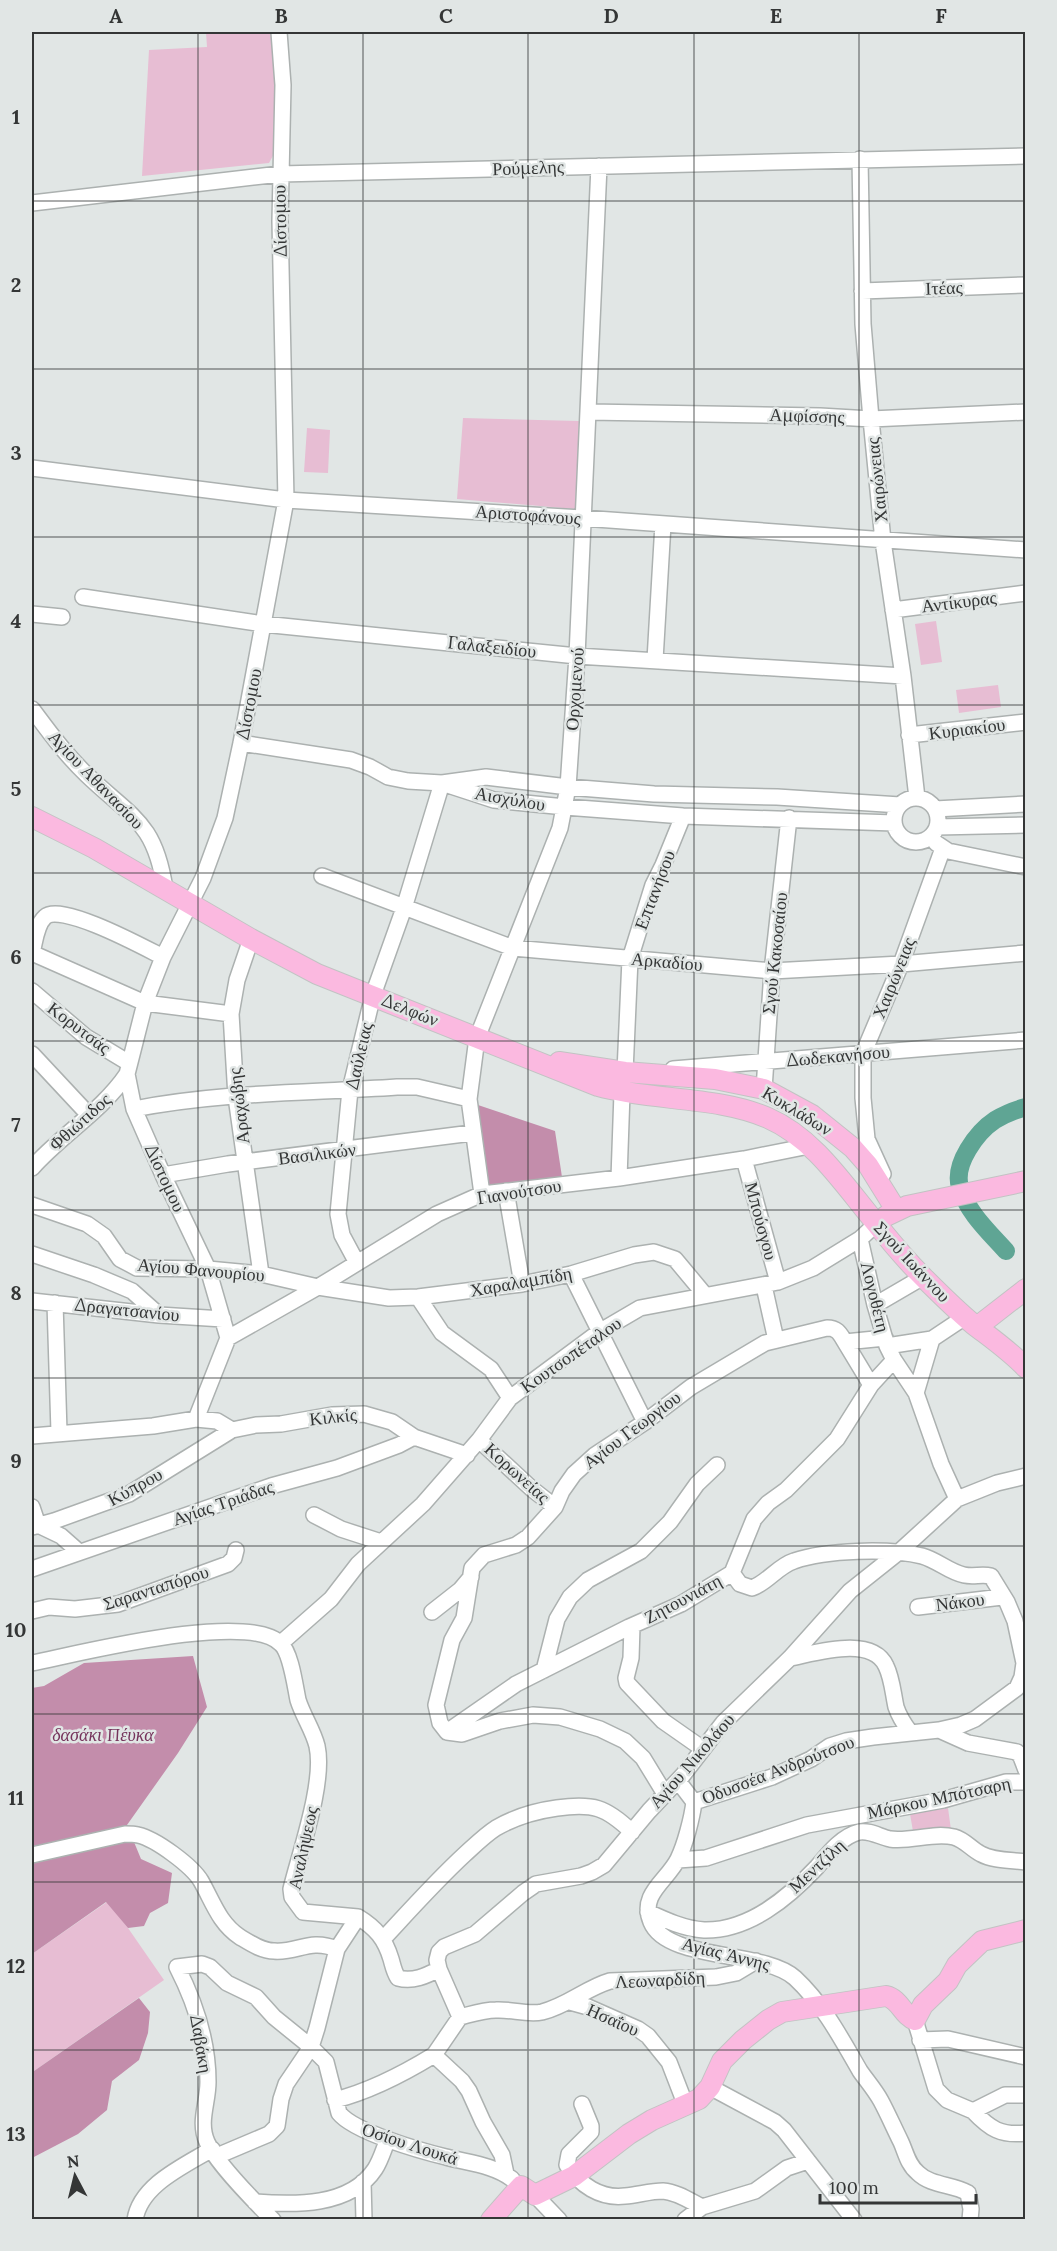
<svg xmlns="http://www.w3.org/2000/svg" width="1057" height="2251" font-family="Lora,serif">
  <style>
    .green { fill: #e7bdd3 }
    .forest { fill: #c38dab }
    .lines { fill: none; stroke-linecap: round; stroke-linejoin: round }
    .river { stroke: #5fa594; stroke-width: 18 }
    .minor-casing { stroke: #acb1b0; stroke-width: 18 }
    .major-casing { stroke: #c2c3c3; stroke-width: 22 }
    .minor { stroke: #fff; stroke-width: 15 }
    .major { stroke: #fbb9e0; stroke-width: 20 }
    .grid { fill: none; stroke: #343636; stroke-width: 1.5; stroke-opacity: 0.55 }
    .labels { text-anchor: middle; stroke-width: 5; stroke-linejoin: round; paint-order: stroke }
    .street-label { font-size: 18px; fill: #343636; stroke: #e1e6e5 }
    .park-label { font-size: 18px; font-style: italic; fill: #76345c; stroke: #e1e6e5 }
    .neatline { fill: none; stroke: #343636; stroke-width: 2 }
    .grid-label { font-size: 20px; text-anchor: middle; font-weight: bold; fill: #343636 }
  </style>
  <rect width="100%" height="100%" fill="#e1e6e5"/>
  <!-- green -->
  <path class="green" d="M206 32H273L281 141 269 163 142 176 149 50 207 47Z
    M463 418 579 421 575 509 457 499Z
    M307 428 330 430 328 473 304 472Z
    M936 621 942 662 921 665 915 624Z
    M998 685 1001 707 959 713 956 690Z
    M948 1808 951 1830 914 1837 910 1814Z
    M107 1902 128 1928 164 1980 34 2071 32 2068V1954Z"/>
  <!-- forest -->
  <path class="forest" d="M478 1105 555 1131 562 1177 486 1186 477 1136Z
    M193 1656 207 1707 178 1753 127 1825 141 1859 172 1873 168 1903 150 1913 144 1926 128 1928 106 1902 32 1954V1688L44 1686 84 1663Z
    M139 1998 150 2012 148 2033 139 2060 112 2081 107 2110 78 2134 32 2158V2068L34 2071Z"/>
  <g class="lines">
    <!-- river -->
    <path class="river" d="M1006 1251C989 1232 967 1212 960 1187 953 1164 977 1132 995 1120 1005 1114 1015 1110 1026 1107"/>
    <!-- minor casing -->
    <g class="minor-casing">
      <path id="minor" d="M860 159 863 324 871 419 883 541 903 676 917 798
        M32 203 280 174 1026 156
        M862 291 1026 285
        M589 412 820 416 871 419 1026 412
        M32 468 286 500 582 518 1026 550
        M83 597 263 624 577 656 903 676
        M893 610 1026 593
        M32 614 62 617
        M655 660 663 524
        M32 709C50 733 65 754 87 775 132 818 155 822 165 889
        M909 735 1026 722
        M241 743 351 760 370 767 388 777 408 781 442 783 486 777 568 787 654 794 777 797 900 805
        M448 785 494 800 565 807 683 816 894 823
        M894 820a22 22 0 1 1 44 0a22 22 0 1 1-44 0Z
        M935 809 1026 804
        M937 827 1026 825
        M936 843 948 851 1026 867
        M322 876 513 948 772 971 901 964 1026 953
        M251 939 237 980 231 1014 236 1097 261 1274
        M163 957C145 948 61 902 45 917 36 925 35 942 32 953L145 1003 231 1014
        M32 991 86 1037 129 1063
        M32 1054 88 1114
        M673 1069 1026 1040
        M625 1072 630 959 653 885 663 865 683 816
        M764 1089 772 971 789 818
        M134 1109C220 1092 310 1093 397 1087H417L469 1099
        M744 1159 778 1282
        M32 1168C61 1135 102 1111 127 1074
        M883 1174 867 1139 863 1098V1054L901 964 943 848
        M163 1175 228 1164 472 1133
        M619 1178 622 1093
        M506 1191 522 1284
        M482 1194 469 1099 477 1038 560 828 568 787 577 656 599 166
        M32 1205 87 1224 104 1236 120 1259 137 1268 208 1269 261 1274 318 1287 389 1298 418 1297 522 1284 571 1274 634 1255 654 1252 675 1259 705 1295
        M860 1239 875 1305 887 1346 932 1339
        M32 1254 94 1275 132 1291 159 1315
        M357 1263 342 1235 338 1214 350 1090 373 995 404 908 442 783
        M571 1274 645 1422
        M764 1286 776 1340
        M418 1297 442 1333 491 1369 510 1398
        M32 1301 159 1315 223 1319
        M55 1303 59 1432
        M875 1305 923 1277
        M228 1338 208 1269 163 1175 134 1109 127 1074 145 1003 163 957 203 878 225 818 241 743 286 500 280 221 283 85 279 32
        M228 1338 318 1287 437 1214 482 1194 619 1178 744 1159 809 1146
        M845 1342 871 1385
        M894 1360 916 1393
        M196 1419 217 1421 232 1430 256 1425 281 1424 332 1415 364 1414 392 1422 414 1437 467 1455
        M32 1436 153 1426 196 1419 228 1338
        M479 1440 532 1489 555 1507
        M957 1499 997 1483 1026 1476
        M32 1507 38 1525 61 1536 78 1551
        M314 1515 341 1529 381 1542
        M32 1527 54 1521 129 1494 232 1430
        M32 1569 271 1486 337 1468 399 1445 414 1437
        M732 1573 740 1584 752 1588C767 1583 778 1566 794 1561 826 1550 889 1548 922 1556 937 1560 949 1572 964 1575 973 1577 982 1574 991 1576L1007 1602 1015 1621 1024 1663 1022 1677 1017 1688 975 1719 961 1725 939 1730
        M918 1607 1002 1597
        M32 1611 49 1607 75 1609 118 1604 228 1564 234 1558 236 1550
        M432 1612 460 1590 471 1577
        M632 1626 631 1658 626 1678 627 1683 663 1721 703 1749
        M281 1643 331 1599 358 1564 423 1504 479 1440 510 1398 599 1332 640 1308 778 1282 813 1268 860 1239 876 1224
        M790 1658C816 1653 872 1635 886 1666 892 1678 893 1693 896 1707 899 1716 904 1724 910 1732
        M32 1663C78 1654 248 1610 281 1644 291 1653 295 1686 298 1700 303 1716 313 1730 317 1746 325 1782 300 1852 291 1889L292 1897 303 1912 358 1917 337 1949 317 2028 311 2047 286 2084 281 2099 277 2126 269 2134 217 2156
        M544 1670 557 1619 570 1597 588 1580 641 1551 670 1522 697 1484 717 1465
        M447 1732 516 1684 629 1627 681 1604 732 1573 754 1519 768 1503 786 1490 837 1439 871 1385 894 1360 887 1346
        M678 1781 694 1802C692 1818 685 1845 678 1859 667 1881 639 1894 651 1922 667 1961 764 1950 795 1978 823 2004 841 2038 860 2071 867 2081 875 2090 881 2101 888 2114 894 2128 901 2142 906 2153 908 2165 918 2173 931 2186 953 2184 968 2193L971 2209 970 2220
        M665 1794 643 1758 625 1741 600 1729 560 1717 533 1715 500 1721 462 1734 447 1732 440 1723 436 1705 452 1640 464 1618 472 1568 484 1555 516 1545 528 1537 555 1507 562 1491 574 1474 595 1455 645 1422 691 1387 765 1343 827 1328C838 1328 840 1334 845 1342L885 1338
        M694 1802 772 1777 811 1759 830 1746 846 1741 873 1737 939 1730 968 1743 1017 1752 1021 1757 1026 1770
        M32 1855 125 1834C129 1834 134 1834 138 1835 156 1839 192 1866 201 1881 213 1902 219 1923 240 1937 250 1943 262 1951 274 1951 298 1953 309 1938 337 1949
        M678 1860 706 1858 807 1825 943 1800 1006 1782H1026
        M648 1912C665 1920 685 1929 704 1930 749 1931 788 1898 817 1867 828 1854 842 1836 859 1832 870 1830 880 1837 890 1839 911 1842 933 1832 954 1837 965 1840 971 1849 981 1854 994 1861 1011 1860 1026 1862
        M358 1917C376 1928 385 1939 391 1959 393 1966 394 1972 398 1978 413 1982 426 1976 439 1969
        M384 1938C410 1910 436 1881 464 1855 474 1846 485 1835 496 1828 515 1817 535 1811 557 1808 593 1803 606 1807 632 1832
        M570 2002 588 2007 638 2029 648 2036 669 2062 686 2106
        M460 2017C472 2014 484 2010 496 2010 511 2009 527 2015 542 2012 567 2006 586 1988 610 1981L716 1977 736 1973 756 1961
        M915 2020 936 2089 947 2100 973 2111 1005 2095H1026
        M920 2040 948 2039 1026 2057
        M710 2087 775 2122 784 2130 854 2220
        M335 2100C371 2091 403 2074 434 2055
        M582 2104 591 2126V2132L569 2154 567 2165C580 2185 600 2199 625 2196 638 2195 650 2191 663 2191 677 2192 690 2201 702 2207L755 2191 787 2168 808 2161
        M973 2111C990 2129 1001 2136 1026 2133
        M506 2174 502 2155 483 2122 469 2091 462 2081 434 2055 460 2017 439 1969 437 1960 439 1952 444 1947 475 1934 523 1893 536 1884 581 1876 592 1872 604 1865 649 1811 683 1775 723 1723 790 1658 850 1591 899 1552 957 1499 941 1464 916 1393 932 1339 965 1317
        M363 2182 364 2220
        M535 2195 559 2220
        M255 2202C294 2205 350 2207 375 2169 381 2160 384 2148 388 2139
        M135 2220C140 2185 184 2166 212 2149
        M273 2220C255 2202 217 2164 207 2142 198 2122 208 2103 208 2082 208 2041 196 2004 177 1967L202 1964 210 1967 227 1983 256 1997 274 2017 311 2047 326 2062 339 2113C354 2132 421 2151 446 2157 468 2163 494 2165 512 2179
        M685 2220 702 2207"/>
    </g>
    <!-- major casing -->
    <g class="major-casing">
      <path id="major" d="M32 817 94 848 251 939 317 974 598 1086C651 1101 718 1096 768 1118 814 1138 844 1185 875 1222 890 1241 906 1260 923 1277 939 1293 956 1310 973 1324 991 1338 1010 1351 1026 1368
        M559 1062 625 1072 715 1079 764 1089 812 1115 853 1148 868 1165 896 1210
        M886 1216 907 1206 1026 1181
        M977 1327 1026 1289
        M491 2220 521 2186 535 2195 574 2176 629 2134 652 2120 699 2099 710 2087 722 2061 743 2040 768 2020 782 2012 886 1996C900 1999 903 2016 915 2020L923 2005 948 1981 957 1965 982 1941 1026 1930"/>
    </g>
    <!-- minor -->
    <use href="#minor" class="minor"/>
    <!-- major -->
    <use href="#major" class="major"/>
  </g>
  <!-- grid -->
  <path class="grid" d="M198 32V2220M363 32V2220M528 32V2220M694 32V2220M859 32V2220M32 201H1026M32 369H1026M32 537H1026M32 705H1026M32 873H1026M32 1041H1026M32 1210H1026M32 1378H1026M32 1546H1026M32 1714H1026M32 1882H1026M32 2050H1026"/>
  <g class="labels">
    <!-- street labels -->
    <g class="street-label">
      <text transform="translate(528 168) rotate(-2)" y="6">Ρούμελης</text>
      <text transform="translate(280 221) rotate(-91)" y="6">Δίστομου</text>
      <text transform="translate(944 288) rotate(-2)" y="6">Ιτέας</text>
      <text transform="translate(807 416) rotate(2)" y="6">Αμφίσσης</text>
      <text transform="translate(877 480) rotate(-96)" y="6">Χαιρώνειας</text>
      <text transform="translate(528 515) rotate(4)" y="6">Αριστοφάνους</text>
      <text transform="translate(959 602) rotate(-7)" y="6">Αντίκυρας</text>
      <text transform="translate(492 647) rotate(6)" y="6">Γαλαξειδίου</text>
      <text transform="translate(575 689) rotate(-86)" y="6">Ορχομενού</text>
      <text transform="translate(249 704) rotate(-79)" y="6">Δίστομου</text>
      <text transform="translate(967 729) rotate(-7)" y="6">Κυριακίου</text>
      <text transform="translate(96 780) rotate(46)" y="6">Αγίου Αθανασίου</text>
      <text transform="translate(510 799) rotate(10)" y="6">Αισχύλου</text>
      <text transform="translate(655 890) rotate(-69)" y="6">Επτανήσου</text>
      <text transform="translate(775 953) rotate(-84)" y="6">Σγού Κακοσαίου</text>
      <text transform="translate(667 962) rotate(5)" y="6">Αρκαδίου</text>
      <text transform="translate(894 978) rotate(-68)" y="6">Χαιρώνειας</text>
      <text transform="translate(410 1010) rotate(22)" y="6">Δελφών</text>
      <text transform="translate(79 1028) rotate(37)" y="6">Κορυτσάς</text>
      <text transform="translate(359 1056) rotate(-77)" y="6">Δαύλειας</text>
      <text transform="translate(838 1056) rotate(-5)" y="6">Δωδεκανήσου</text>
      <text transform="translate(239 1106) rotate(-97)" y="6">Αραχώβης</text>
      <text transform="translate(797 1111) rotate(31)" y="6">Κυκλάδων</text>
      <text transform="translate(80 1122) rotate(-42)" y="6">Φθιώτιδος</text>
      <text transform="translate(317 1154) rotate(-7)" y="6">Βασιλικών</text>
      <text transform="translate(165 1178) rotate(65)" y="6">Δίστομου</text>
      <text transform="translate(519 1192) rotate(-9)" y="6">Γιανούτσου</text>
      <text transform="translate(761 1221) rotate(75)" y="6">Μπούσγου</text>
      <text transform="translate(912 1262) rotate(47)" y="6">Σγού Ιωάννου</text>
      <text transform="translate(201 1270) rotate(5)" y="6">Αγίου Φανουρίου</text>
      <text transform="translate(521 1282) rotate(-10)" y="6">Χαραλαμπίδη</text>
      <text transform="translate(875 1297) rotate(76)" y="6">Λογοθέτη</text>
      <text transform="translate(127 1310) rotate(6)" y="6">Δραγατσανίου</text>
      <text transform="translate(571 1355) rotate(-35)" y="6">Κουτσοπέταλου</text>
      <text transform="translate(333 1417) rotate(-6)" y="6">Κιλκίς</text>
      <text transform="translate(632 1430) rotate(-37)" y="6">Αγίου Γεωργίου</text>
      <text transform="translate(517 1473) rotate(42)" y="6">Κορωνείας</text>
      <text transform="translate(135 1487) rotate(-29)" y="6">Κύπρου</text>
      <text transform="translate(223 1503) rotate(-19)" y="6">Αγίας Τριάδας</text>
      <text transform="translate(156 1588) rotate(-18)" y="6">Σαρανταπόρου</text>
      <text transform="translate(683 1599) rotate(-28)" y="6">Ζητουνιάτη</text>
      <text transform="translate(960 1602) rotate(-7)" y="6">Νάκου</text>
      <text transform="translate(692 1761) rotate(-49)" y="6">Αγίου Νικολάου</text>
      <text transform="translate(778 1770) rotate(-21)" y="6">Οδυσσέα Ανδρούτσου</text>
      <text transform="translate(939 1798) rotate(-12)" y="6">Μάρκου Μπότσαρη</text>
      <text transform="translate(303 1848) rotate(-78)" y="6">Αναλήψεως</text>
      <text transform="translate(817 1866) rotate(-43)" y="6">Μεντζίλη</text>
      <text transform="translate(726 1954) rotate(14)" y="6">Αγίας Άννης</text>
      <text transform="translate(660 1980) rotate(-3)" y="6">Λεωναρδίδη</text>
      <text transform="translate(613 2020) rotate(24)" y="6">Ησαΐου</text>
      <text transform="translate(201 2044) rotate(80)" y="6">Δαβάκη</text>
      <text transform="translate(410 2144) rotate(18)" y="6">Οσίου Λουκά</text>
    </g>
    <!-- park labels -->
    <g class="park-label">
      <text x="103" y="1741">δασάκι Πέυκα</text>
    </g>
  </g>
  <!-- border -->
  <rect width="1057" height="2251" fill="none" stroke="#e1e6e5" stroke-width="66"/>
  <!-- north arrow -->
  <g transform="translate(75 2176) rotate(353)" stroke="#e1e6e5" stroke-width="4.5" paint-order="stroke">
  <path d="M0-4.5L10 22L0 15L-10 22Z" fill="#343636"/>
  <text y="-9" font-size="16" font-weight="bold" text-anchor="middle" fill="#343636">N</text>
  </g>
  <!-- scale -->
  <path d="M820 2194v9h156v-9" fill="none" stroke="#343636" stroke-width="3"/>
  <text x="829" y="2194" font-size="18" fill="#343636" stroke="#e1e6e5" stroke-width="4.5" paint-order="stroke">100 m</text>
  <rect x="33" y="33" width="991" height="2185" class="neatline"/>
  <g class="grid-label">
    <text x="116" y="23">A</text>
    <text x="281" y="23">B</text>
    <text x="446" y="23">C</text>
    <text x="611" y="23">D</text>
    <text x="776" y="23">E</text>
    <text x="941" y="23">F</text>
    <text x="16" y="124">1</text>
    <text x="16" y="292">2</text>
    <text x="16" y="460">3</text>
    <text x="16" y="628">4</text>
    <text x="16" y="796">5</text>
    <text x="16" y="964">6</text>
    <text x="16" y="1132">7</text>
    <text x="16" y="1300">8</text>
    <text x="16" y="1468">9</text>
    <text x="16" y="1637">10</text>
    <text x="16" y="1805">11</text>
    <text x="16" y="1973">12</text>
    <text x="16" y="2141">13</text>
  </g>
</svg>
